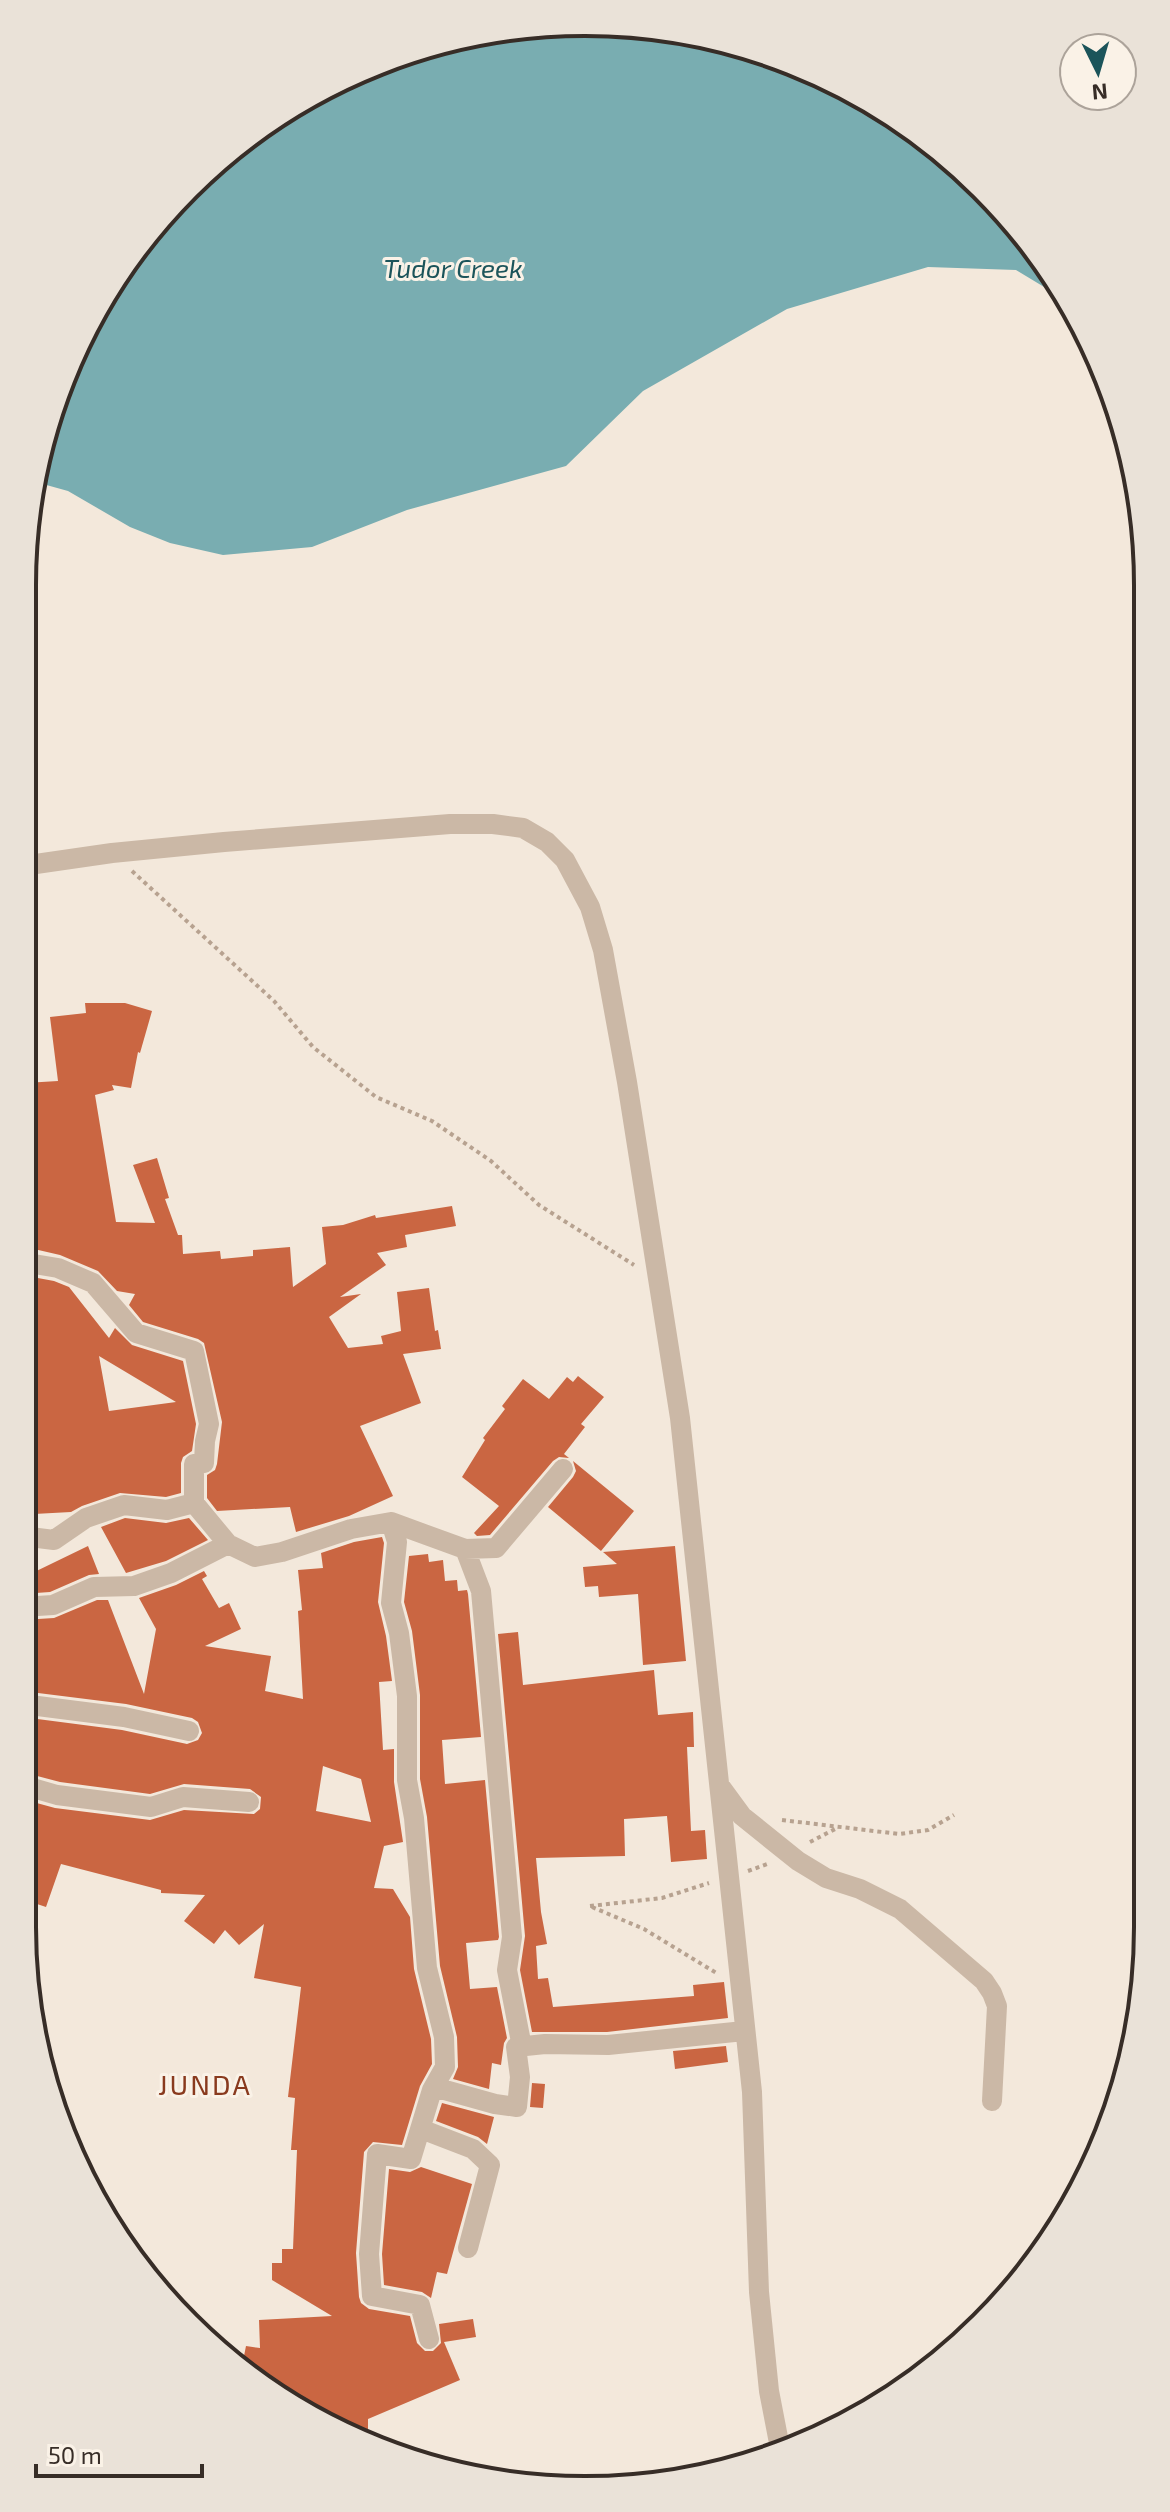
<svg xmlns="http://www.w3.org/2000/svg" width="1170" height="2512" font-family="'Exo 2',sans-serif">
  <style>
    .water { fill: #79adb1 }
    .building { fill: #ca6642; fill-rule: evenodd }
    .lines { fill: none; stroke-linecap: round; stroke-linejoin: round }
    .path { stroke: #b7a290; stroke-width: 4; stroke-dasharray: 4 4; stroke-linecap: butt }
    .minor { stroke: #cbb8a6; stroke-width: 20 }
    .labels { text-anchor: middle; stroke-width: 6; stroke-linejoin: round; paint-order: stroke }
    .water-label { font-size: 26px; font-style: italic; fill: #1b545a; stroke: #faf2e7 }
    .quarter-label { font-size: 28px; letter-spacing: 2px; fill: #893a1e; stroke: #faf2e7 }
    .rim { fill: none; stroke: #372d27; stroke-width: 4 }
  </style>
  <rect width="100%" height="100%" fill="#f3e8db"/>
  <!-- water -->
  <path class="water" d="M585 22 695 33 801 65 928 139 1032 243 1064 299 1016 270 928 267 787 309 643 391 566 466 407 510 312 547 223 555 170 543 130 527 68 491 32 481 65 369 117 272 187 187 273 117 370 65 476 33Z"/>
  <!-- building -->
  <path class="building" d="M85 1003H125L152 1011 140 1053 138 1052 131 1088 112 1085 114 1090 95 1095 116 1222 155 1223 133 1165 157 1158 169 1198 165 1199 178 1235H182L183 1254 220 1251 221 1259 253 1256V1250L290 1247 293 1287 326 1264 322 1227 343 1225 375 1215 376 1218 452 1206 456 1226 405 1235 407 1247 377 1253 386 1265 340 1297 361 1294 329 1317 348 1348 383 1344 381 1336 401 1331 397 1292 429 1288 435 1331 438 1330 441 1349 403 1354 421 1403 360 1426 393 1496 349 1516 296 1532 290 1507 217 1511 207 1498V1475L215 1470 217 1464 222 1422 204 1343 198 1339 143 1322 129 1305 135 1294 117 1291 98 1271 60 1255 34 1249H22V1156L35 1155 34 1101 26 1102 25 1083 58 1081 50 1017 86 1013Z
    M27 1276 54 1281 69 1287 109 1338 115 1328 132 1345 183 1361 196 1424 192 1451 183 1457 181 1463V1493L166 1497 120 1493 82 1506 71 1512 34 1514 31 1472 24 1471 26 1457 22 1458V1293ZM99 1356 176 1402 109 1411Z
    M578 1376 604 1397 581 1424 585 1427 564 1454 569 1458 559 1457 553 1461 490 1535 477 1536 474 1533 499 1506 462 1477 485 1440 483 1438 505 1409 502 1406 523 1379 549 1399 567 1377 573 1382Z
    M573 1461 634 1511 601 1551 548 1507 573 1477 576 1471Z
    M125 1518 166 1523 189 1518 208 1540 166 1561 126 1573 101 1527Z
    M382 1537 384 1543 378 1602 386 1636 392 1681 379 1682 383 1750 394 1749V1782L403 1842 384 1846 374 1888 393 1889 410 1917 414 1969 431 2039 432 2064 420 2086 402 2145 373 2142 364 2152 356 2253 359 2297 361 2303 369 2309 410 2316 417 2343 425 2351H433L441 2343 439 2324 473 2319 476 2337 444 2342 460 2380 368 2419V2430H355V2439L273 2395 242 2366 246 2346 260 2348 259 2320 332 2316 272 2280V2263H282V2249H293L297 2150H291L295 2098 288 2097 301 1987 254 1978 264 1924 239 1945 225 1930 214 1944 184 1921 205 1895 161 1893V1890L61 1864 46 1907 22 1899V1799L55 1808 150 1820 184 1810 254 1814 260 1809 261 1797 250 1789 184 1784 150 1794 60 1782 22 1772V1717L122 1730 187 1744 198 1740 202 1733 198 1722 192 1718 126 1704 22 1691V1620L54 1618 97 1600H108L144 1694 156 1629 139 1598 176 1585 204 1571 207 1576 202 1579 219 1608 229 1603 241 1629 205 1646 271 1656 265 1691 303 1699 298 1611 302 1610 298 1570 323 1568 321 1553 354 1542ZM323 1766 361 1779 371 1822 316 1811Z
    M88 1546 99 1574 89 1575 50 1592 22 1594V1578Z
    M675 1546 686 1661 643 1665 638 1594 599 1597 598 1586 585 1587 583 1567 617 1564 603 1552Z
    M428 1554 429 1562 443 1560 445 1581 457 1580 458 1591 467 1590 468 1594 481 1737 442 1740 445 1784 485 1780 499 1937 498 1940 466 1943 470 1989 497 1987 507 2038 504 2043 501 2065 492 2063 489 2089 453 2079 458 2067 457 2037 440 1966 427 1817 420 1779V1695L412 1631 404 1602 409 1556Z
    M518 1632 523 1685 654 1670 658 1715 693 1712 694 1747H687L691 1831 705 1830 707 1859 671 1862 667 1816 624 1819 625 1856 536 1858 541 1912 547 1944 536 1946 538 1979 548 1978 553 2007 694 1996 693 1985 724 1982 728 2018 607 2032H532L520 1970 525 1936 498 1634Z
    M726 2046 728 2062 675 2069 673 2051Z
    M532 2083 545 2084 543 2108 530 2107Z
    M442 2103 494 2117 487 2144 478 2137 436 2121Z
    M421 2167 472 2184 447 2274 437 2272 431 2298 422 2292 384 2285 382 2254 389 2169 410 2172Z"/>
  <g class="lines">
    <!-- path -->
    <path class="path" d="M132 871 274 1001 313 1047 376 1097 432 1121 491 1161 539 1205 634 1265
      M782 1820 899 1834 928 1830 954 1815
      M810 1842 839 1827
      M748 1871 770 1863
      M590 1906 662 1898 709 1883
      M592 1907 644 1929 718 1974"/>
    <!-- minor -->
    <path class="minor" d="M22 866 112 853 224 842 450 824H493L523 828 547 842 565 860 590 907 603 950 627 1082 680 1418 752 2092 759 2292 769 2391 780 2448
      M22 1262 58 1268 93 1283 136 1333 194 1351 209 1424 205 1441 204 1463 194 1464V1503
      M391 1522 397 1542 391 1603 399 1633 407 1696V1780L414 1818 427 1968 444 2037 445 2067 432 2090 411 2159 377 2154 369 2254 372 2296 420 2305 429 2339
      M22 1536 54 1540 86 1518 124 1505 167 1510 194 1503 228 1544 255 1557 282 1552 351 1529 391 1522 465 1549 496 1548 563 1469
      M465 1549 481 1591 512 1937 507 1970 522 2047
      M22 1607 53 1605 94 1587 134 1586 171 1573 228 1544
      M22 1704 124 1717 189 1731
      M22 1785 57 1795 151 1807 183 1797 249 1802
      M720 1786 742 1816 798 1861 826 1878 860 1889 900 1909 984 1981 992 1993 997 2006 992 2101
      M434 2087 495 2104 517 2107 520 2077 516 2047 545 2044 608 2045 744 2031
      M421 2129 473 2149 490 2165 468 2248"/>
  </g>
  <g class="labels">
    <!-- water labels -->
    <g class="water-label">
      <text x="453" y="278">Tudor Creek</text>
    </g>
    <!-- quarter labels -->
    <g class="quarter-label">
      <text x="205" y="2095">JUNDA</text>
    </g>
  </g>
  <!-- crop -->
  <path d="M0 0H1170V2512H0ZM585 36H585A549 549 0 0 1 1134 585V1927A549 549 0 0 1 585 2476H585A549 549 0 0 1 36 1927V585A549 549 0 0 1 585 36Z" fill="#eae2d8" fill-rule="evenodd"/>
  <path class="rim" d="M585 36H585A549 549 0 0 1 1134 585V1927A549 549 0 0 1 585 2476H585A549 549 0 0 1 36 1927V585A549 549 0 0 1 585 36Z"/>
  <!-- north arrow -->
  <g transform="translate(1098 72) rotate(175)"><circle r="38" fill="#faf2e7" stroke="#aca39a" stroke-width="2"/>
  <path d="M0-6L14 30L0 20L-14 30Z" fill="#1b545a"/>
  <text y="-12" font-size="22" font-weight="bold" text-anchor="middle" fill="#372d27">N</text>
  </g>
  <!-- scale -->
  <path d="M36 2464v12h166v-12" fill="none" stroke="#372d27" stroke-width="4"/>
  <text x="48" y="2464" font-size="24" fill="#372d27" stroke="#faf2e7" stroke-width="6" paint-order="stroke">50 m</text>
</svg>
